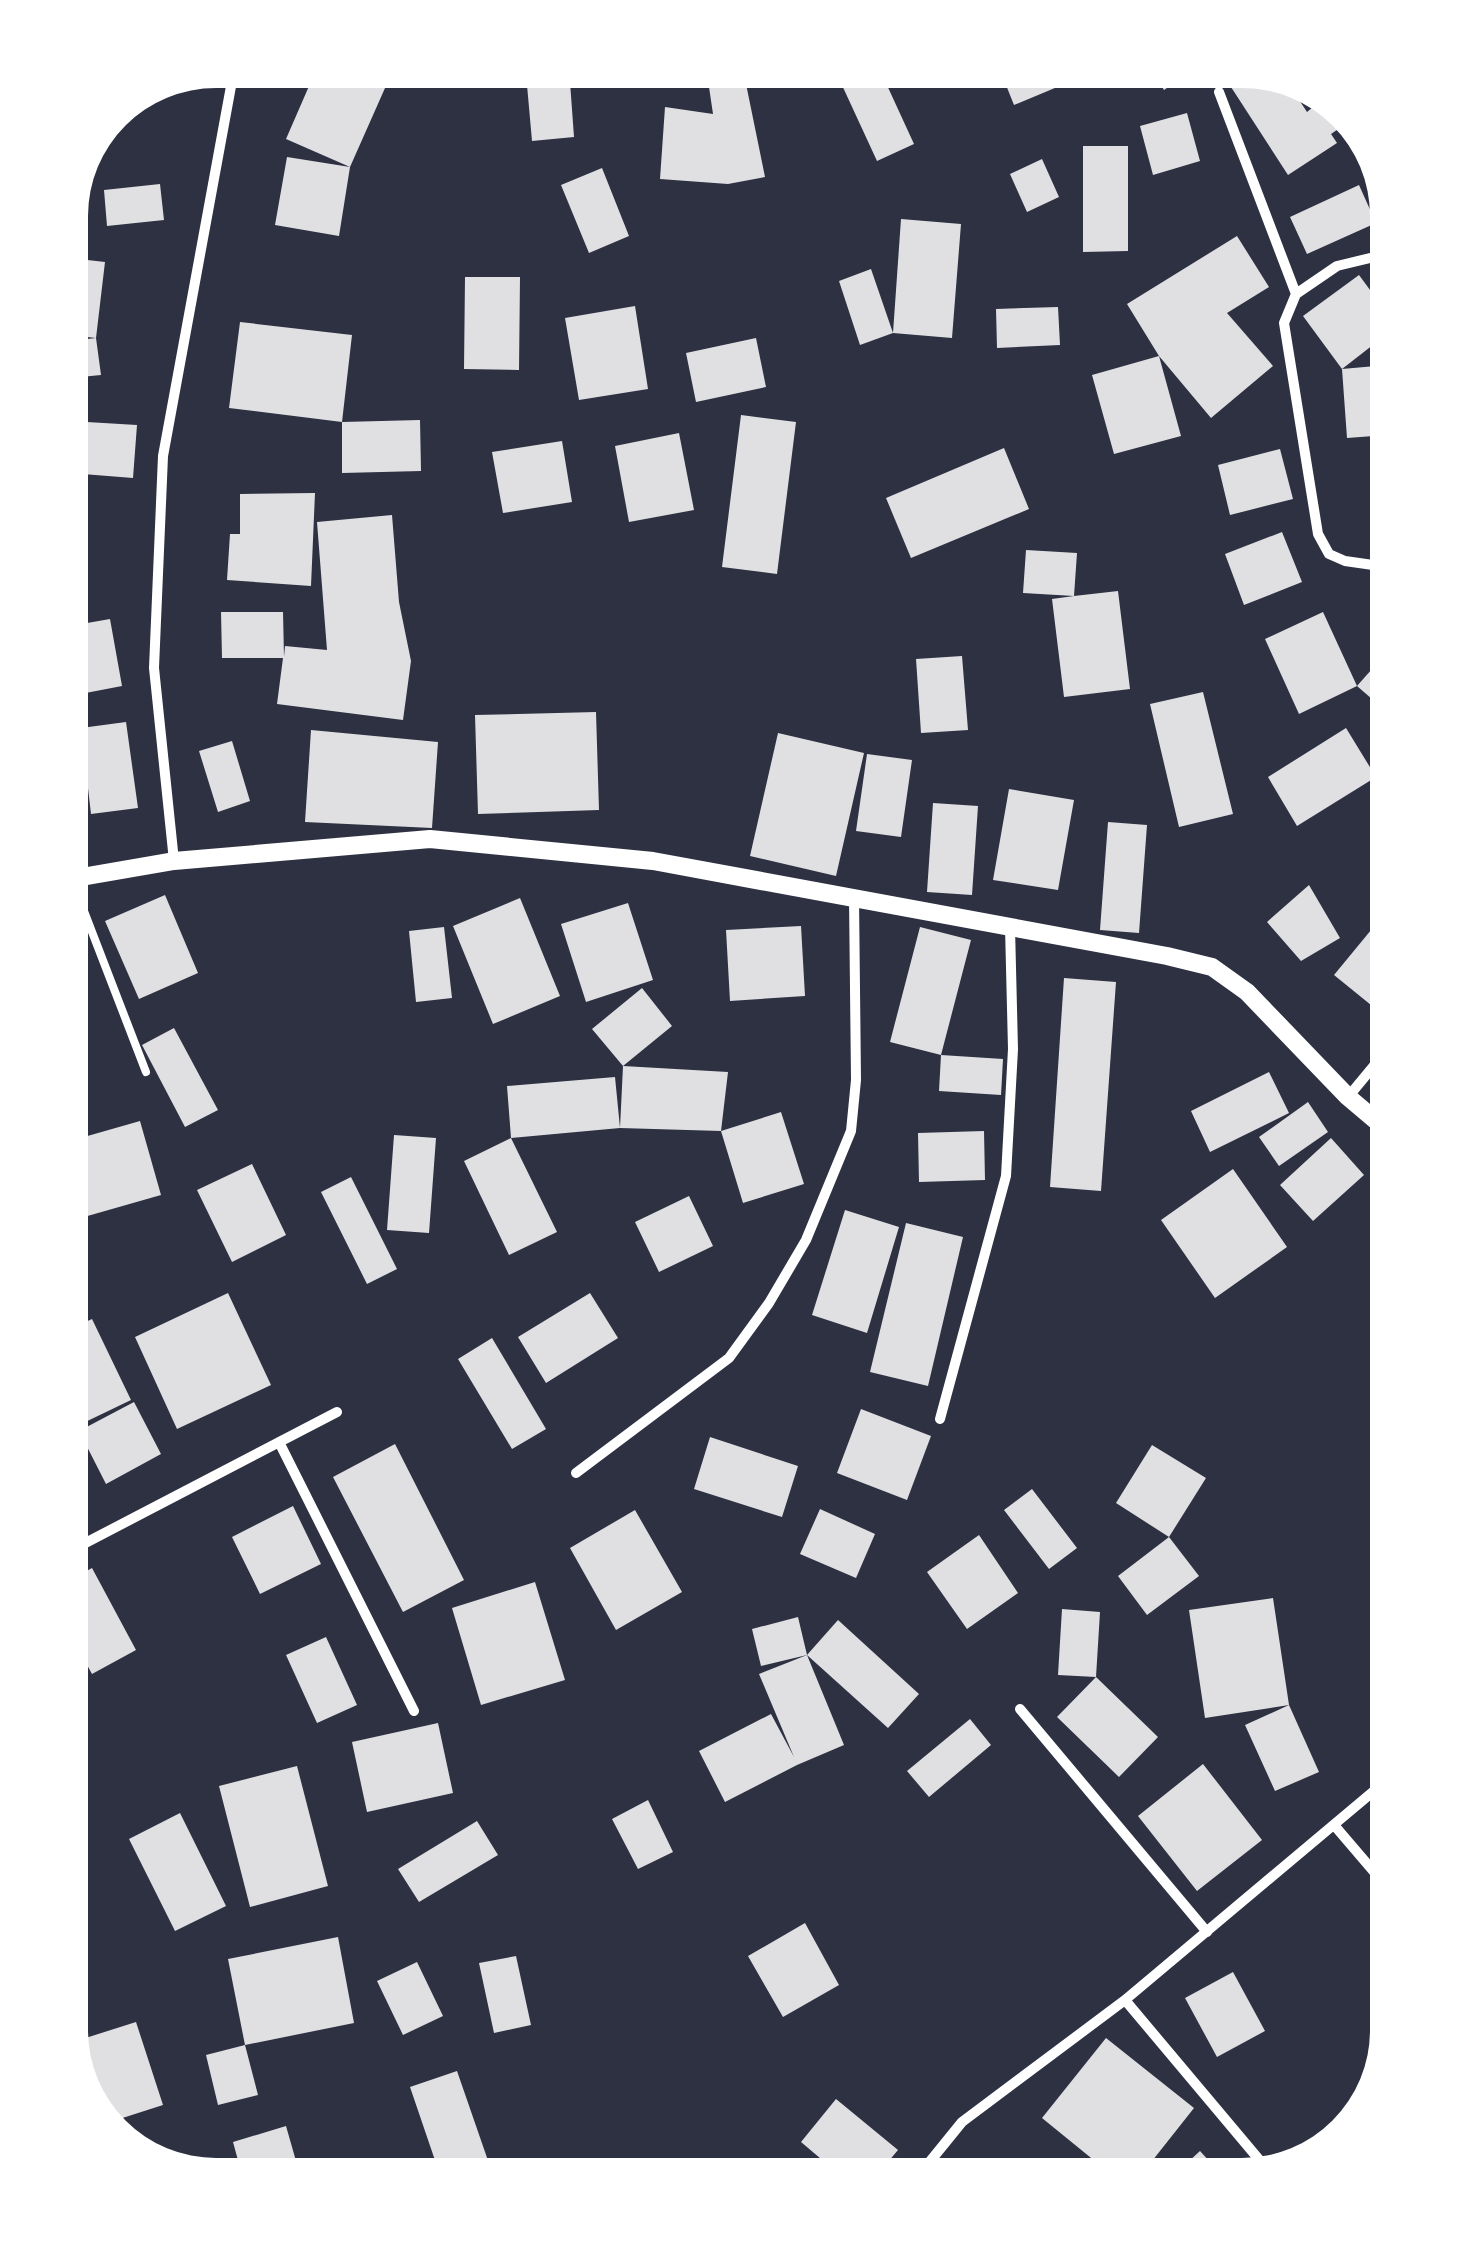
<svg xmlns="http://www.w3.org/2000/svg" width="1457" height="2245" font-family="'PT Sans Narrow',sans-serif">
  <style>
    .building { fill: #e0e0e3 }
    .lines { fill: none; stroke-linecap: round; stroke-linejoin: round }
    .service { stroke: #fff; stroke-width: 8 }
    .minor { stroke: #fff; stroke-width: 10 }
    .tertiary { stroke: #fff; stroke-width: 18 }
  </style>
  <rect width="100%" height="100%" fill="#2d3142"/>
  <!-- building -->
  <path class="building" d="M316 70H393L350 167 286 139Z
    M835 70H880L914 144 877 161Z
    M1000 70H1098L1014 105Z
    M1151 70H1193L1164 90Z
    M1220 70H1251L1288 83 1307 112 1313 107 1300 87 1323 95 1347 123 1331 134 1337 143 1288 175Z
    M745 79 765 177 728 184 660 179 665 107 713 114 709 87Z
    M570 82 574 137 532 141 527 85Z
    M1187 113 1200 161 1153 175 1140 126Z
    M1083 146H1128V251L1083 252Z
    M287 157 350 167 339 236 275 225Z
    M1042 159 1059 197 1027 212 1010 174Z
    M602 168 629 236 589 253 561 185Z
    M160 184 164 220 107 226 104 190Z
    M1359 185 1376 223 1307 254 1290 217Z
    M901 219 961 224 952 338 893 333Z
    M1237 236 1269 287 1227 313 1273 366 1211 418 1159 356 1127 304Z
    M70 258 105 262 96 338 70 335Z
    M871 269 893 333 860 345 839 281Z
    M1359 275 1387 313V334L1342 369 1303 316Z
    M465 277H520L519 370 464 369Z
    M635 306 648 389 579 400 565 318Z
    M1058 307 1060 345 997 348 996 309Z
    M240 322 352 335 342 422 229 408Z
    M96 338 101 375 70 378V341Z
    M756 338 766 387 696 402 686 353Z
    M1159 356 1181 436 1114 454 1092 375Z
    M1387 365V435L1347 438 1342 369Z
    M741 415 796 422 777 574 722 567Z
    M420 420 421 471 342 473V422Z
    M70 421 137 425 133 478 70 473Z
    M679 433 694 510 629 522 615 446Z
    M562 441 572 502 503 513 492 452Z
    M1004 448 1029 509 911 558 886 498Z
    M1280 449 1293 499 1230 515 1218 465Z
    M315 493 311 586 227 580 230 534H240V494Z
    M392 515 399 602 411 661 403 720 277 704 283 658H222L221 612H283L284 657 285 646 327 650 317 522Z
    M1282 532 1302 582 1244 605 1225 554Z
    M1026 550 1077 553 1074 596 1118 591 1130 689 1064 697 1052 599 1074 596 1023 593Z
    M1323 612 1357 686 1299 714 1265 639Z
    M110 619 122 686 70 696V626Z
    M1387 652V712L1357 686Z
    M962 656 968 730 921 733 916 659Z
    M1203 692 1233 814 1179 827 1150 704Z
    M596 712 599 810 478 814 475 715Z
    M126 722 138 808 91 814 81 728Z
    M1346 728 1376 777 1297 826 1268 777Z
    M311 730 438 742 432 828 305 822Z
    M778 733 864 753 836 876 750 856Z
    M232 741 250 801 218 812 199 751Z
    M70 750 82 799 70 802Z
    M867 754 912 760 901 837 856 831Z
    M1009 789 1074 800 1058 890 993 880Z
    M933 803 978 806 972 895 927 892Z
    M1108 822 1147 825 1139 933 1100 930Z
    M1309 885 1340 938 1301 961 1267 922Z
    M165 895 198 973 139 999 105 921Z
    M520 898 560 996 493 1024 453 926Z
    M628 903 653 980 586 1002 561 924Z
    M1376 924 1387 933V1018L1334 975Z
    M801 926 805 996 730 1001 726 930Z
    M444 927 452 998 416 1002 409 931Z
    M920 927 971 940 941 1055 890 1042Z
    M1064 978 1116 982 1101 1191 1050 1187Z
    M642 988 672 1026 623 1066 592 1029Z
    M174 1028 218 1110 185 1127 142 1045Z
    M941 1055 1003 1059 1001 1095 939 1091Z
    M623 1066 728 1072 721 1131 620 1128Z
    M1269 1072 1289 1113 1210 1152 1191 1111Z
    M615 1077 620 1128 511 1138 507 1086Z
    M1308 1102 1328 1132 1279 1166 1259 1137Z
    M781 1112 804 1184 743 1203 721 1131Z
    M140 1121 161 1195 70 1221V1141Z
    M984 1131 985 1180 919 1182 918 1133Z
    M394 1135 436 1138 429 1233 387 1230Z
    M511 1138 557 1232 509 1255 464 1161Z
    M1331 1138 1364 1175 1313 1221 1280 1185Z
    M252 1164 286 1235 232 1262 197 1190Z
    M1233 1169 1287 1247 1215 1298 1161 1220Z
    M351 1177 397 1269 367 1284 321 1192Z
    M689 1196 713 1246 659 1272 635 1222Z
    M845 1210 899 1227 867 1333 812 1315Z
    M906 1223 963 1237 928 1386 870 1372Z
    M228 1293 271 1385 177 1429 135 1337Z
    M590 1293 618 1338 546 1383 518 1337Z
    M92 1319 131 1400 77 1426 70 1412V1329Z
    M492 1338 546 1429 512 1449 458 1359Z
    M134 1402 161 1454 106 1484 79 1431Z
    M861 1409 931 1436 907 1500 837 1473Z
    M710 1437 798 1466 782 1517 694 1489Z
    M395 1444 464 1580 403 1612 333 1477Z
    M1152 1445 1206 1478 1169 1537 1116 1503Z
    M1032 1489 1077 1548 1049 1569 1004 1510Z
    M293 1506 321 1564 260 1594 232 1537Z
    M820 1509 875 1534 856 1578 800 1554Z
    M635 1510 682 1592 616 1630 570 1548Z
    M979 1535 1018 1593 967 1629 927 1572Z
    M1169 1537 1199 1576 1147 1615 1118 1576Z
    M92 1568 136 1650 92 1674 70 1634V1580Z
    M535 1582 565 1680 481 1705 452 1608Z
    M1273 1598 1289 1705 1205 1718 1189 1610Z
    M1062 1609 1100 1612 1096 1677 1058 1675Z
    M798 1617 807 1655 761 1666 752 1629Z
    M838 1620 919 1694 888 1728 807 1655Z
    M326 1637 357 1705 317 1723 286 1655Z
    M807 1655 844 1745 797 1765 725 1802 699 1751 771 1714 794 1757 759 1674Z
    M1096 1677 1158 1737 1119 1777 1057 1717Z
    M1289 1705 1319 1772 1275 1791 1245 1725Z
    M970 1719 991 1745 929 1797 907 1771Z
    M438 1723 453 1793 367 1812 352 1742Z
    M1203 1764 1262 1840 1197 1891 1138 1816Z
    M297 1766 328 1886 250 1907 219 1786Z
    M648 1800 673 1852 638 1869 612 1819Z
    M180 1813 226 1906 175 1931 129 1839Z
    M477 1821 498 1855 419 1902 398 1869Z
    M805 1923 839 1985 783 2017 748 1956Z
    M338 1937 354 2023 245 2045 228 1959Z
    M516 1956 531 2025 494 2033 479 1963Z
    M417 1962 443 2016 403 2035 377 1981Z
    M1233 1972 1265 2031 1217 2057 1185 1998Z
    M136 2022 163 2105 110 2122 86 2095 73 2042Z
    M1106 2038 1194 2108 1141 2175H1112L1042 2118Z
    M245 2045 258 2095 218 2105 206 2055Z
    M457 2071 493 2175H440L410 2087Z
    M836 2099 898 2150 877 2175H840L801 2142Z
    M286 2126 300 2175H242L233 2142Z
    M1200 2151 1222 2175H1174Z"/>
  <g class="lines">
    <!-- service -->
    <path class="service" d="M72 880 146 1072"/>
    <!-- minor -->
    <path class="minor" d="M1219 92 1296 294
      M1387 567 1345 561 1329 554 1318 534 1284 323 1296 294 1337 266 1387 254
      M174 861 154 668 163 456 234 70
      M1348 1097 1387 1050
      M940 1419 1006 1176 1013 1049 1010 927
      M279 1442 414 1711
      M576 1473 729 1358 769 1303 806 1240 851 1131 856 1080 854 897
      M70 1551 337 1412
      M1020 1709 1207 1932
      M1334 1825 1387 1887
      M1125 2000 1267 2169
      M919 2175 962 2122 1125 2000 1387 1780"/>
    <!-- tertiary -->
    <path class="tertiary" d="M70 879 174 861 430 839 653 861 1167 956 1212 967 1247 992 1348 1097 1387 1130"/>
  </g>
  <!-- crop -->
  <path d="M0 0H1457V2245H0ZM216 88H1242A128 128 0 0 1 1370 216V2030A128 128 0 0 1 1242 2158H216A128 128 0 0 1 88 2030V216A128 128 0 0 1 216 88Z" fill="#fff" fill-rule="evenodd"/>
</svg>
